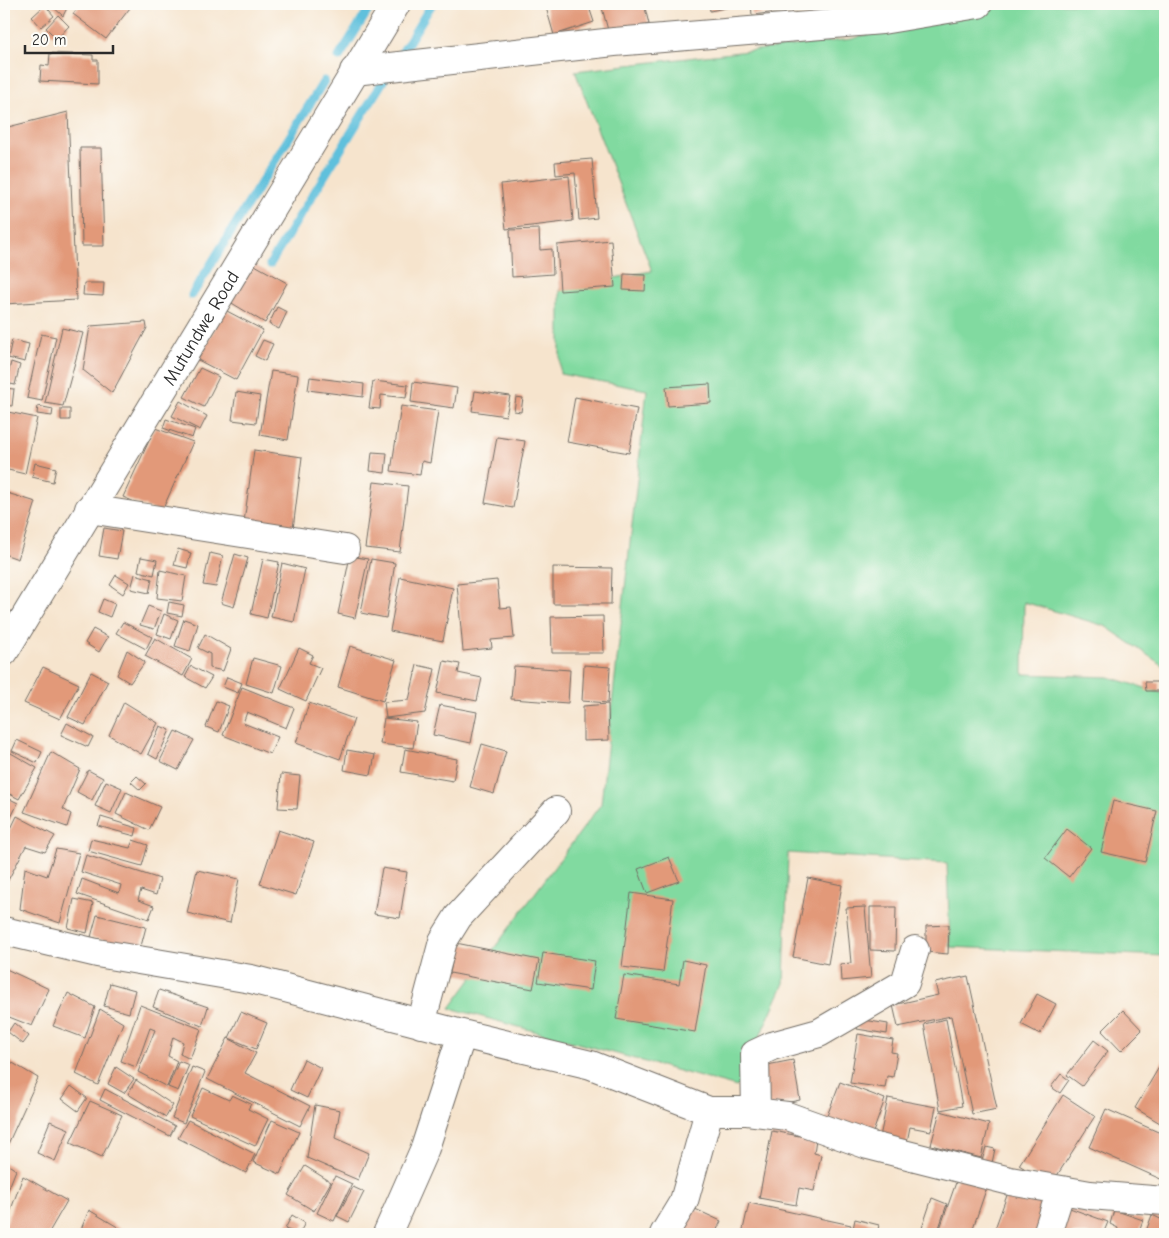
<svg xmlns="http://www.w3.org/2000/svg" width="1169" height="1238" font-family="'Comic Neue',sans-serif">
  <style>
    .green { fill: #81daa0; stroke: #568266 }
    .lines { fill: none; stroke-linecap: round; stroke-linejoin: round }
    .stream { stroke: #5ec0dc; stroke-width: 9 }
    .building { fill: #e29979 }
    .minor-casing { stroke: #726c64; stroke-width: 30 }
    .secondary-casing { stroke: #726c64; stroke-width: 30 }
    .minor { stroke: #fff; stroke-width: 28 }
    .secondary { stroke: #fff; stroke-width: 28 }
    .labels { text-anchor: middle; stroke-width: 4; stroke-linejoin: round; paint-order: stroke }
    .street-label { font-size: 19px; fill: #2b2b2b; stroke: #fdfcf7 }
  </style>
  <rect width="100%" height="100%" fill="#fdfcf7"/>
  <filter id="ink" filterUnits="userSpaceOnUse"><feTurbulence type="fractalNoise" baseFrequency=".02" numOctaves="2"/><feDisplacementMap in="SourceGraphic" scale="10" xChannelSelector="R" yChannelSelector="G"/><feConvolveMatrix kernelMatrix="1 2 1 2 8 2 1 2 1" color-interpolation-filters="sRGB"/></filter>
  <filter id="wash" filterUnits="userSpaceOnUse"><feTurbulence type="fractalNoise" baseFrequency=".0096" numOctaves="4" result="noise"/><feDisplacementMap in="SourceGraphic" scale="20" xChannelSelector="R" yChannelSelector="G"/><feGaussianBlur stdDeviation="1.12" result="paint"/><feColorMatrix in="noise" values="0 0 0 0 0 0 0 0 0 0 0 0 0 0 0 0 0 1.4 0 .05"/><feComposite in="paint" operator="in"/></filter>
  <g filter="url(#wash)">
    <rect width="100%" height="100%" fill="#f6e4cd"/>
    <!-- green -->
    <path class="green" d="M974 4H1165V667L1105 626 1024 602 1023 674 1109 677 1165 694V956L950 947 947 863 788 853 784 983 737 1087 450 1008 601 804 647 390 560 374V288L652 271 575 71 852 39Z"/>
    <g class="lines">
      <!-- stream -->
      <path class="stream" d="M400 56 432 4
        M339 57 372 4
        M270 264 385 78
        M192 295 324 81"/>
    </g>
    <g id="blocks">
      <!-- building -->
      <path class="building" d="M50 4H69L63 16Z
        M80 4H133L106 39 73 14Z
        M545 4H588L594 22 554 35Z
        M601 4H644L649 24 609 34Z
        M709 4H740V5L710 11Z
        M751 4H803L804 9 752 15Z
        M45 5 54 16 41 27 32 17Z
        M58 15 69 26 57 39 46 28Z
        M50 53 93 55V60H98V84L40 81 41 65 49 66Z
        M68 112 76 300 4 304V128Z
        M80 148H101L104 246H82Z
        M592 159 597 218 579 220 575 173 556 175 555 162Z
        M569 176 573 221 506 229 501 184Z
        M539 229 540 250 552 249 553 274 512 277 510 230Z
        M611 240 615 287 560 291 557 245Z
        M253 264 287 283 265 323 230 302Z
        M624 274 646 275 645 291 623 290Z
        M84 283H104L103 296 83 295Z
        M277 307 287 312 279 329 269 324Z
        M225 310 263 330 236 380 198 360Z
        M146 322 147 328 112 393 83 370 90 326Z
        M62 328 83 333 63 406 45 403Z
        M41 334 56 337 42 401 27 398Z
        M12 340 29 344 25 362 8 358Z
        M263 340 273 344 265 361 255 356Z
        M11 362 20 365 15 385 6 383Z
        M200 368 219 377 204 407 184 397Z
        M271 371 298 375 288 440 260 435Z
        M310 377 364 384 363 397 308 390Z
        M373 381 408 385 406 398 381 395 380 409 369 408Z
        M413 382 457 388 454 408 411 402Z
        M710 384 711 403 668 406 666 387Z
        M4 388 14 389 12 406 4 405Z
        M475 391 510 396 506 416 472 411Z
        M236 392 260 396 256 423 232 420Z
        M516 397 523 398 521 412 514 411Z
        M575 397 637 409 629 453 567 442Z
        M180 401 207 416 200 430 172 416Z
        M38 406 53 409 52 416 37 414Z
        M401 406 438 411 430 463 422 461 420 475 391 471Z
        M61 409H70V420H61Z
        M8 412 37 418 25 474 4 469V434Z
        M166 419 195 429 192 438 163 428Z
        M155 428 193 442 161 513 123 497Z
        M497 437 525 441 513 508 485 503Z
        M254 450 302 457 293 529 244 522Z
        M372 452 387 453 385 473 370 471Z
        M35 463 56 468 53 482 32 477Z
        M374 482 408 486 400 552 365 548Z
        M4 492 36 502 18 559 4 554Z
        M104 528 122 531 117 559 99 556Z
        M178 549 191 553 187 568 174 565Z
        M210 553 223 556 216 587 203 585Z
        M235 554 248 558 234 607 221 603Z
        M350 556 368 559 355 618 338 614Z
        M141 557 157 560 154 575 138 571Z
        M263 559 279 562 267 618 251 614Z
        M371 559 395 563 386 618 361 613Z
        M282 563 305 569 294 622 271 617Z
        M553 567 612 568 611 604H553Z
        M160 570 186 576 182 601 157 598Z
        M135 574 152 579 149 593 131 589Z
        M116 575 129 583 123 594 110 585Z
        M400 577 453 588 443 641 390 631Z
        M497 580 500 608 511 607 514 638 491 640 492 648 463 651 457 584Z
        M103 599 115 604 110 617 98 612Z
        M169 602 184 605 182 616 167 613Z
        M148 606 161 611 154 629 140 625Z
        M164 614 178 620 171 639 157 634Z
        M603 616 604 653H552L551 617Z
        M184 619 198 624 190 651 175 646Z
        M123 622 152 637 146 649 116 633Z
        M93 629 108 637 99 652 85 643Z
        M205 634 231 649 223 671 210 668V654L198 648Z
        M155 638 192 659 183 676 145 656Z
        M350 646 396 660 383 701 338 687Z
        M299 648 313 655 309 663 321 668 306 701 280 689Z
        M127 650 145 662 130 683 117 675Z
        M253 658 282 666 274 693 246 684Z
        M444 661 460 664 458 673 482 678 477 701 437 693Z
        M417 665 435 669 425 713 386 718 384 702 409 700Z
        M584 665 610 667 608 703 582 701Z
        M191 666 212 677 205 688 185 677Z
        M514 666 570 670 568 703 511 699Z
        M43 667 79 684 60 719 24 703Z
        M91 672 108 681 85 725 68 717Z
        M227 677 242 683 238 693 223 687Z
        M1145 682H1159V691H1146Z
        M242 687 294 708 286 728 247 712 243 723 278 737 270 754 223 735Z
        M216 701 229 706 219 732 206 727Z
        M124 702 158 723 141 754 109 735Z
        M309 703 354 719 340 759 296 743Z
        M608 704 609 740 583 741V706Z
        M440 705 477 712 471 743 433 735Z
        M384 718 417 722 413 748 380 744Z
        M67 723 93 737 88 747 61 735Z
        M160 726 170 730 157 759 148 754Z
        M175 731 194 740 178 770 160 761Z
        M17 740 42 752 37 763 12 751Z
        M482 744 506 751 494 794 470 787Z
        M4 749 37 768 19 799 4 791Z
        M405 749 457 759 453 781 401 772Z
        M347 750 375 755 371 775 344 770Z
        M51 752 80 769 63 809 71 814 67 827 24 812Z
        M88 770 103 778 92 800 77 792Z
        M281 774 300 776 297 809 278 808Z
        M137 776 146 784 140 790 131 782Z
        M106 781 122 788 111 813 95 806Z
        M126 792 160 807 149 830 116 814Z
        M4 796 18 803 4 832Z
        M1113 801 1157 811 1145 862 1101 852Z
        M17 816 55 836 45 852 26 846 4 888V843Z
        M101 817 137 828 135 836 98 826Z
        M1067 829 1091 848 1069 877 1045 858Z
        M278 830 314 842 296 895 260 884Z
        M91 839 130 848 133 840 148 845 142 866 88 851Z
        M56 849 79 853 60 923 20 909 25 868 47 876Z
        M86 855 160 879 156 895 141 890 138 900 154 906 149 919 77 894 82 879 119 893 121 885 81 872Z
        M669 857 679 881 647 893 638 869Z
        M382 868 407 872 400 918 374 914Z
        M197 870 239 879 230 923 187 913Z
        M808 878 842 885 828 964 793 957Z
        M631 893 673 899 663 972 622 967Z
        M74 899 93 903 87 933 68 928Z
        M865 907 871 978 841 981 840 964 851 963 846 908Z
        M870 907H896L895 951 870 950Z
        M97 915 146 927 140 950 91 937Z
        M949 925 948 954 926 952V926Z
        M456 943 539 960 533 989 450 973Z
        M543 953 595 961 591 990 538 982Z
        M683 960 706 965 695 1032 616 1019 624 975 679 984Z
        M4 968 49 989 32 1026 4 1015Z
        M968 976 997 1109 972 1114 951 1016 898 1027 893 1005 938 995 935 983Z
        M110 983 135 990 129 1013 104 1006Z
        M159 990 208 1007 202 1026 153 1007Z
        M68 993 95 1007 85 1038 53 1026Z
        M1037 994 1056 1004 1040 1034 1021 1024Z
        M140 1005 201 1029 190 1059 180 1054 183 1042 173 1037 168 1056 177 1061 167 1087 138 1072 155 1030 150 1028 136 1067 121 1061Z
        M100 1009 123 1023 98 1085 76 1074Z
        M1123 1010 1142 1030 1121 1051 1102 1031Z
        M241 1012 267 1023 256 1049 229 1038Z
        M858 1019 888 1024 887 1034 857 1029Z
        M946 1019 962 1106 940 1110 924 1024Z
        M14 1023 29 1036 23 1044 8 1032Z
        M858 1034 893 1040 891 1052 897 1053 893 1077 887 1076 885 1088 850 1083Z
        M228 1038 256 1053 245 1073 310 1106 300 1126 207 1079Z
        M1094 1040 1108 1051 1082 1086 1067 1075Z
        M1165 1057V1126L1135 1108Z
        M6 1059 38 1078 8 1144 4 1141V1064Z
        M304 1059 321 1068 307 1098 290 1090Z
        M793 1060 800 1100 769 1106 762 1066Z
        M179 1061 189 1065 178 1091 168 1087Z
        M116 1067 134 1079 124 1093 108 1084Z
        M192 1067 205 1072 184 1123 172 1118Z
        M1061 1074 1069 1080 1060 1093 1051 1087Z
        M136 1080 173 1105 166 1117 128 1094Z
        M840 1082 885 1099 871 1138 825 1121Z
        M71 1086 87 1098 78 1111 62 1099Z
        M203 1088 229 1100 232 1095 251 1104 248 1109 268 1119 255 1146 190 1116Z
        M105 1089 175 1126 170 1136 100 1100Z
        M1063 1095 1095 1116 1051 1185 1019 1165Z
        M888 1098 936 1107 931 1131 910 1127 906 1147 879 1142Z
        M90 1101 122 1115 102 1157 70 1143Z
        M315 1105 340 1110 335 1138 369 1153 358 1180 307 1158Z
        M1106 1109 1165 1135V1181L1089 1147Z
        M940 1111 989 1124 981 1158 931 1145Z
        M188 1120 255 1154 246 1173 178 1138Z
        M272 1120 299 1132 280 1174 253 1162Z
        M50 1121 69 1129 55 1161 37 1153Z
        M772 1131 816 1139 814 1153 821 1155 814 1191 799 1188 796 1205 759 1198Z
        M986 1147 995 1149 992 1163 982 1161Z
        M4 1162 16 1170 4 1200Z
        M305 1166 331 1182 314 1211 288 1195Z
        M960 1171 989 1181 971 1234H938Z
        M23 1176 67 1201 48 1234H23L4 1229Z
        M335 1176 352 1184 334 1221 317 1213Z
        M353 1187 364 1192 349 1222 337 1216Z
        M1010 1187 1049 1201 1038 1234H993Z
        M932 1198 947 1204 937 1234H920Z
        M749 1203 851 1225 849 1234H742Z
        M1067 1207 1108 1222 1103 1234H1056Z
        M693 1208 721 1221 715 1234H681Z
        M89 1210 121 1229 119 1234H79Z
        M1114 1210 1143 1220 1138 1234H1116L1118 1228 1110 1224Z
        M292 1215 305 1223 299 1234 285 1229Z
        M1152 1215 1165 1221V1234H1145Z
        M855 1219 879 1225 877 1234H852Z"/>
    </g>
  </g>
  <g filter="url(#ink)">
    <use href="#blocks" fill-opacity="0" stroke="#726c64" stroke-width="1"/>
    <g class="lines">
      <!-- minor casing -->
      <g class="minor-casing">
        <path id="minor" d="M354 71 614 42 882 20 978 4
          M89 509 345 549
          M4 931 97 953 251 979 462 1034 591 1065 709 1111H747L787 1116 868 1145 1010 1181 1090 1195 1165 1201
          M421 1024 443 941 458 917 556 811
          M756 1112 755 1054 772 1046 819 1033 905 983 915 950
          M387 1234 425 1148 462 1034
          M664 1234 684 1201 709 1111
          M1047 1234 1061 1190"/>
      </g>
      <!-- secondary casing -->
      <g class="secondary-casing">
        <g id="secondary">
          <path id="s1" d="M4 652 396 4"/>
        </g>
      </g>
      <!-- minor -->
      <use href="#minor" class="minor"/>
      <!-- secondary -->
      <use href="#secondary" class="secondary"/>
    </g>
  </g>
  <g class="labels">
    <!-- street labels -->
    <g class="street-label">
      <text dy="7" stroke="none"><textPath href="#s1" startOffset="379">Mutundwe Road</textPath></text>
    </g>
  </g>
  <!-- margin -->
  <rect width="1169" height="1238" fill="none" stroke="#fdfcf7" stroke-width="20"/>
  <!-- scale -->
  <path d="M25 45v8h88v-8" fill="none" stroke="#2b2b2b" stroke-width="2.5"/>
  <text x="32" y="45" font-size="15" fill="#2b2b2b" stroke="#fdfcf7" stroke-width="4" paint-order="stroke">20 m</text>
</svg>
